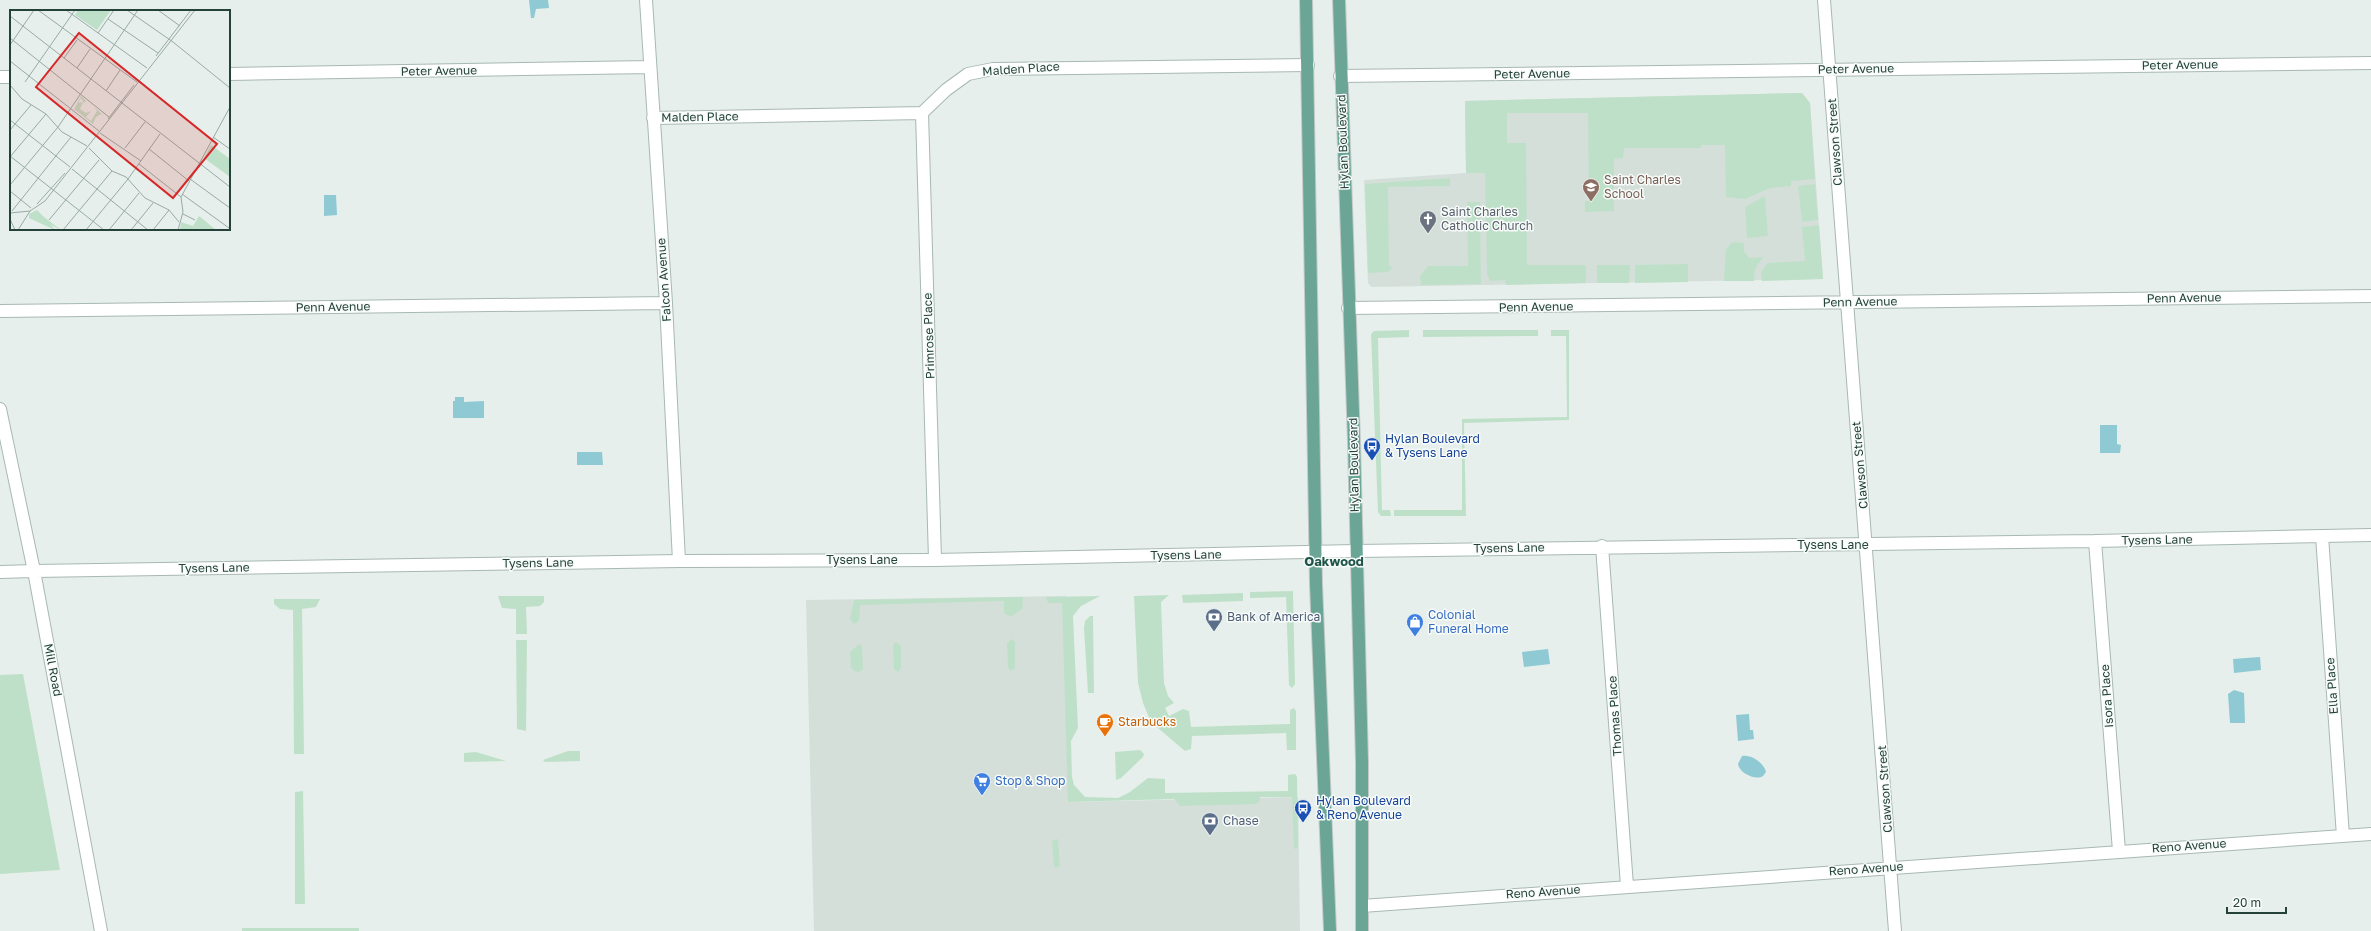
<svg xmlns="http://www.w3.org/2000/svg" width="2371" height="931" font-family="'Golos Text',sans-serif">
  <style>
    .built { fill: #d4dfda }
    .green { fill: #bfe0c8 }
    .water { fill: #8ec9d4 }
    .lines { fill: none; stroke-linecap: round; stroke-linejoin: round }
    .minor-casing { stroke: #a8b8b2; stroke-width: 14 }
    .tertiary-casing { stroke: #a8b8b2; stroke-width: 14 }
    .primary-casing { stroke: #c2cac8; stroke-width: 14 }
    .minor { stroke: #fff; stroke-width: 12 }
    .tertiary { stroke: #fff; stroke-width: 12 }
    .primary { stroke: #6aa596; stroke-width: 12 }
    .labels { text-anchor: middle; stroke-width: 3; stroke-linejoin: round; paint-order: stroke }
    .street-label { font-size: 12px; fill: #24423a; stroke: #f7fbf9 }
    .education-label { font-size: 12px; fill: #785e54; stroke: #f7fbf9; text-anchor: start }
    .worship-label { font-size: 12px; fill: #5b616d; stroke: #f7fbf9; text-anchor: start }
    .transit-label { font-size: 12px; fill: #164399; stroke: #f7fbf9; text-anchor: start }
    .shop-label { font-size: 12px; fill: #366cbe; stroke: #f7fbf9; text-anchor: start }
    .service-label { font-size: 12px; fill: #4e5e75; stroke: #f7fbf9; text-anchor: start }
    .food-label { font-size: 12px; fill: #c56008; stroke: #f7fbf9; text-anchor: start }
    .neighbourhood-label { font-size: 13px; font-weight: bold; fill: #1f5548; stroke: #f7fbf9 }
    .inset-road { fill: none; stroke: #98aaa4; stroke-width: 1 }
    .view { fill: #d62828; fill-opacity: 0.15; stroke: #d62828; stroke-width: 2 }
    .inset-edge { fill: none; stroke: #24423a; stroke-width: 2 }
  </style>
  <rect width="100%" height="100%" fill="#e6efeb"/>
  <!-- built -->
  <path class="built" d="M1802 93 1810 103 1823 279 1371 287 1368 283 1364 180 1466 173 1465 101Z
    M1066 596 1071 802 1298 797 1300 931H814L806 600Z"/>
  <!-- green -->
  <path class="green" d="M1802 93 1810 103 1815 179 1791 181V186L1770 188 1745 199 1726 197 1725 145H1701V148H1624L1623 158 1614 159V211L1585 212V201H1589L1588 113H1507V143H1526L1527 265H1586V283L1506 285 1505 280 1490 281 1487 274 1485 173H1466L1465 101Z
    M1450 178V186L1388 187 1389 266 1393 267 1388 272 1368 273 1365 184Z
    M1815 184 1818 220 1802 222 1798 186Z
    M1765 196 1768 236 1747 238 1745 207Z
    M1467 202H1480L1481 284 1421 285 1420 276 1428 266H1468Z
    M1819 225 1823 279 1762 281 1761 272 1768 263 1805 261 1802 227Z
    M1736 242 1744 243V251L1749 258 1763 257 1755 269 1754 281H1724L1726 250 1731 243Z
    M1688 264V282L1635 283V265Z
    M1597 265H1630L1629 283H1597Z
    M1409 330V337L1378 338 1382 510H1390L1391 516H1381L1378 512 1371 334 1374 331Z
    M1538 330V336L1423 337V330Z
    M1551 330H1569V420L1464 423 1466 516H1394V510H1462V419L1567 417 1566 336H1551Z
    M1293 591 1295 684 1292 688 1289 685 1286 597 1250 598V592Z
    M1243 593V601L1183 603 1182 595Z
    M1169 595 1161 602 1164 683 1168 696 1174 703 1165 708 1169 716 1183 709 1189 711 1191 727 1290 724V710L1294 708 1296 711V750H1287L1286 733 1192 736 1191 749 1185 751 1151 722 1143 703 1138 683 1134 596Z
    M498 596H544V602L540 606 526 607 527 634H516V609L502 608Z
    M1100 596 1081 606 1073 616 1078 728 1071 741 1072 777 1074 785 1085 797 1118 798 1130 792 1148 778 1165 779V793L1288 791V775L1295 774 1297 777 1298 848 1294 849 1292 797H1260V801L1256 804 1180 806 1174 799 1068 802 1062 603H1048L1046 597Z
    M1023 597 1022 609 1011 617 1004 613V601L860 605 859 621 854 624 850 619 854 600Z
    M274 599H320L316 607 302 609 304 754H294L293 610 280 609 274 604Z
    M1090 616H1093L1094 693H1088L1084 628 1085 621Z
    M1012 639 1015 642V668L1010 671 1008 667 1007 643Z
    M516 640H527L526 731 517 729Z
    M896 642 901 646V668L898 672 894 669 893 645Z
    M859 644 862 646 863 669 858 673 851 668 850 652Z
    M23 674 60 870 0 874V675Z
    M1140 750 1144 754 1143 757 1121 778 1116 780 1115 752Z
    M568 751H580V761L545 762 543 760Z
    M476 752 506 761 464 762V753Z
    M303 791 305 904H295V792Z
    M1058 839 1060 866 1056 868 1054 866 1052 841Z
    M242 928H359V931H242Z"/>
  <!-- water -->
  <path class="water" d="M529 0H548L549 8 536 9 534 18H531Z
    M324 195H336L337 215 324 216Z
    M455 397H464V402L484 401V418H453V401H455Z
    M2100 425H2117V444L2121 445 2120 453H2100Z
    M577 452H602L603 465H577Z
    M1548 649 1550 664 1524 667 1522 652Z
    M2260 657 2261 670 2234 673 2233 659Z
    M2234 690 2244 693 2245 723H2230L2228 694Z
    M1749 714 1750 730H1753L1754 739 1738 741 1736 715Z
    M1742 756C1751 754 1764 763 1766 772L1763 776C1756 781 1739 773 1738 764Z"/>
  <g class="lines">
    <!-- minor casing -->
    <g class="minor-casing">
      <path id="minor" d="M646 0 666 303 679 561
        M1824 0 1895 931
        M229 74 650 67
        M1340 76 2371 63
        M0 77H11
        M922 113 935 560
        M653 118 922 113 946 90 968 74 993 69 1308 65
        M1348 308 2371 296
        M0 311 666 303
        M2322 536 2343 836
        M2095 541 2119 851
        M1602 546 1627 886
        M1356 551 2095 541 2371 535
        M0 572 34 571
        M1362 906 2371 834"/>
    </g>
    <!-- tertiary casing -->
    <g class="tertiary-casing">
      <path id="tertiary" d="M0 409 34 571 101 931
        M34 571 679 561 935 560 1356 551"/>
    </g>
    <!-- primary casing -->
    <g class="primary-casing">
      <path id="primary" d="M1306 0 1316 584 1330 931
        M1339 0 1354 442 1362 763V931"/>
    </g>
    <!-- minor -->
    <use href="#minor" class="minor"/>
    <!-- tertiary -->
    <use href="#tertiary" class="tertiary"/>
    <!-- primary -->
    <use href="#primary" class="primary"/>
  </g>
  <!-- icons -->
  <defs>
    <g id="school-pin" transform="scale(0.9)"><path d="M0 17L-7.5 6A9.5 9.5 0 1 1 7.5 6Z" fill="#8d6e63" stroke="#f7fbf9"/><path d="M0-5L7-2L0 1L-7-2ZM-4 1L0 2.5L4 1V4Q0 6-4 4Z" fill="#fff"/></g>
    <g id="church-pin" transform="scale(0.9)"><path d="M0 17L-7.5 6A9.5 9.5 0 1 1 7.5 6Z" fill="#6b7280" stroke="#f7fbf9"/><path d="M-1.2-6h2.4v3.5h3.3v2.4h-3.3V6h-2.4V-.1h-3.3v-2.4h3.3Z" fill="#fff"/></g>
    <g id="bus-pin" transform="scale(0.9)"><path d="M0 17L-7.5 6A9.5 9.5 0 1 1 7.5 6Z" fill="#1a4fb4" stroke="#f7fbf9"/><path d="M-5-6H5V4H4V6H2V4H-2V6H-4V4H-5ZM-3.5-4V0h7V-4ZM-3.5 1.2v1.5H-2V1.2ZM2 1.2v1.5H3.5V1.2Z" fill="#fff"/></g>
    <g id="bank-pin" transform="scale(0.9)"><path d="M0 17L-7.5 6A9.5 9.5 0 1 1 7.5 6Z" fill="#5c6f8a" stroke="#f7fbf9"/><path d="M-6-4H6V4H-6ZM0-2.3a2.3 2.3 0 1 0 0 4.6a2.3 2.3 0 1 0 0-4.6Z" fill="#fff"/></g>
    <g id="shop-pin" transform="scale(0.9)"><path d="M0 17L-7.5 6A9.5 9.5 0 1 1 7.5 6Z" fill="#3f7fe0" stroke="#f7fbf9"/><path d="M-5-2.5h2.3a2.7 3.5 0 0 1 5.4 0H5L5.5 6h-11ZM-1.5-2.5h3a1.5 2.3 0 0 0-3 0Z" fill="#fff"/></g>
    <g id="cafe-pin" transform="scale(0.9)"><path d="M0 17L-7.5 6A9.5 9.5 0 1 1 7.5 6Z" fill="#e8710a" stroke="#f7fbf9"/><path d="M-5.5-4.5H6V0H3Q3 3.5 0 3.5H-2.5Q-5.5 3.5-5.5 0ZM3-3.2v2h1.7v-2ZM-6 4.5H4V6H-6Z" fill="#fff"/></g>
    <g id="supermarket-pin" transform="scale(0.9)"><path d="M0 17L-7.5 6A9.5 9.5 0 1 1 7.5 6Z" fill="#3f7fe0" stroke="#f7fbf9"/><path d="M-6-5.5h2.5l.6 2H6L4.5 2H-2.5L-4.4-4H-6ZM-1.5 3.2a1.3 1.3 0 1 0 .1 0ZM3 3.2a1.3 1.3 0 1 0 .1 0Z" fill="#fff"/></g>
  </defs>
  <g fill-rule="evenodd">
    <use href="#school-pin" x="1591" y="187"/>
    <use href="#church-pin" x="1428" y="219"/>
    <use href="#bus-pin" x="1372" y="446"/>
    <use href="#bank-pin" x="1214" y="617"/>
    <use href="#shop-pin" x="1415" y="622"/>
    <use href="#cafe-pin" x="1105" y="722"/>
    <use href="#supermarket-pin" x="982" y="781"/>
    <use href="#bus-pin" x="1303" y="808"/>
    <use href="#bank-pin" x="1210" y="821"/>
  </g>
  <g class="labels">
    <!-- street labels -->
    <g class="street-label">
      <text transform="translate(2180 65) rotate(-1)" y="4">Peter Avenue</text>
      <text transform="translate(1021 69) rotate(-4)" y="4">Malden Place</text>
      <text transform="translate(1856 69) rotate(-1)" y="4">Peter Avenue</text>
      <text transform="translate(439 71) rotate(-1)" y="4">Peter Avenue</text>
      <text transform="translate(1532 74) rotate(-1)" y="4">Peter Avenue</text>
      <text transform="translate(700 117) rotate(-1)" y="4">Malden Place</text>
      <text transform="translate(1343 142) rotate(-92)" y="4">Hylan Boulevard</text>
      <text transform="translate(1835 142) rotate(-94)" y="4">Clawson Street</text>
      <text transform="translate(664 280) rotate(-94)" y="4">Falcon Avenue</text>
      <text transform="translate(2184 298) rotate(-1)" y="4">Penn Avenue</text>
      <text transform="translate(1860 302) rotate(-1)" y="4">Penn Avenue</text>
      <text transform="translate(333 307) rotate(-1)" y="4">Penn Avenue</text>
      <text transform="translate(1536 307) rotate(-1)" y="4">Penn Avenue</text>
      <text transform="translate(929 336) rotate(-92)" y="4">Primrose Place</text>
      <text transform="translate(1354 465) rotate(-91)" y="4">Hylan Boulevard</text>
      <text transform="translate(1860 465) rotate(-95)" y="4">Clawson Street</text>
      <text transform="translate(2157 540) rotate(-1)" y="4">Tysens Lane</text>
      <text x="1833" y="549">Tysens Lane</text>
      <text transform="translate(1509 548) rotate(-1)" y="4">Tysens Lane</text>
      <text transform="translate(1186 555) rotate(-1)" y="4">Tysens Lane</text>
      <text x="862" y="564">Tysens Lane</text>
      <text transform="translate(538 563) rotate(-1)" y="4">Tysens Lane</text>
      <text transform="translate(214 568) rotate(-1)" y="4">Tysens Lane</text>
      <text transform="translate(53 670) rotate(79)" y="4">Mill Road</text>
      <text transform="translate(2332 686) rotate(-94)" y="4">Ella Place</text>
      <text transform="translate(2107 696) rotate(-94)" y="4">Isora Place</text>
      <text transform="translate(1615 716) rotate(-94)" y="4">Thomas Place</text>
      <text transform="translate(1885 789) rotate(-94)" y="4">Clawson Street</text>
      <text transform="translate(2189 846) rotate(-4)" y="4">Reno Avenue</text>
      <text transform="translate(1866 869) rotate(-4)" y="4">Reno Avenue</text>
      <text transform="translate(1543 892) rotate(-4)" y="4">Reno Avenue</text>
    </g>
    <!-- education labels -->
    <g class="education-label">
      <text x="1604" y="184">Saint Charles<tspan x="1604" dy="14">School</tspan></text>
    </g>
    <!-- worship labels -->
    <g class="worship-label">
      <text x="1441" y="216">Saint Charles<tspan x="1441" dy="14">Catholic Church</tspan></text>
    </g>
    <!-- transit labels -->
    <g class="transit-label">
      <text x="1385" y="443">Hylan Boulevard<tspan x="1385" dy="14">&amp; Tysens Lane</tspan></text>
      <text x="1316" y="805">Hylan Boulevard<tspan x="1316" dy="14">&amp; Reno Avenue</tspan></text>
    </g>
    <!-- shop labels -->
    <g class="shop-label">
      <text x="1428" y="619">Colonial<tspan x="1428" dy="14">Funeral Home</tspan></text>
      <text x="995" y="785">Stop &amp; Shop</text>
    </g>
    <!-- service labels -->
    <g class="service-label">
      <text x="1227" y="621">Bank of America</text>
      <text x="1223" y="825">Chase</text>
    </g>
    <!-- food labels -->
    <g class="food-label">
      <text x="1118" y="726">Starbucks</text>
    </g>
    <!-- neighbourhood labels -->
    <g class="neighbourhood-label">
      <text x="1334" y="566">Oakwood</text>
    </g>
  </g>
  <!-- overview -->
  <g transform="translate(10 10)">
    <rect width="220" height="220" fill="#e6efeb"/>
    <path d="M68 0H101L87 20 65 5ZM71 86 76 91 74 93 71 88 68 93 73 92 70 99 76 103 81 101 76 107 81 111 87 101 84 97 94 106 91 104 86 107 83 114 64 99ZM201 135 220 149V167L194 148ZM27 200 34 207 51 220 41 215 45 220 19 208V204ZM189 206 206 220H170L171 212 183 216Z" fill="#bfe0c8"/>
    <path class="inset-road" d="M28 0 127 72M56 0 137 58M117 0 163 32 220 78M148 0 170 16M0 6 220 177M98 9 148 43M88 23 104 0M0 28 99 107M0 35 24 0M146 46 181 0M54 48 67 30M0 51 89 121M67 58 80 39M15 72 65 0M0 75 12 89 36 104 52 122 77 136M96 81 110 60M98 109 124 75M0 110 60 157M0 120 21 95M90 123 131 151M203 127 220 139M79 138 102 161 116 167 135 188 159 200 169 212M115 138 135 112M139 139 179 171M0 146 94 220M0 147 36 104M129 154 171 187M62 159 138 220M180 169 220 198M0 175 48 117 128 0M0 181 21 198M172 184 219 218M27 194 55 163M2 201 61 127M0 203 20 201 35 191 185 0M173 204 185 210M0 209 5 220M39 210 89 150M8 220 20 201M53 220 102 161M76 220 118 169 150 124M99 220 129 183M121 220 143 193M143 220 159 200M168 220 173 202 171 187 220 97"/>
    <path class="view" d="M69 23 207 134 163 188 26 77Z"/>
    <rect width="220" height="220" class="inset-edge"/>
  </g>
  <!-- scale -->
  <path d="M2227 907v6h59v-6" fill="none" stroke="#24423a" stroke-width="2"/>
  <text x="2233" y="907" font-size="12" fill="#24423a" stroke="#f7fbf9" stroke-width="3" paint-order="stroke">20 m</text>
</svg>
